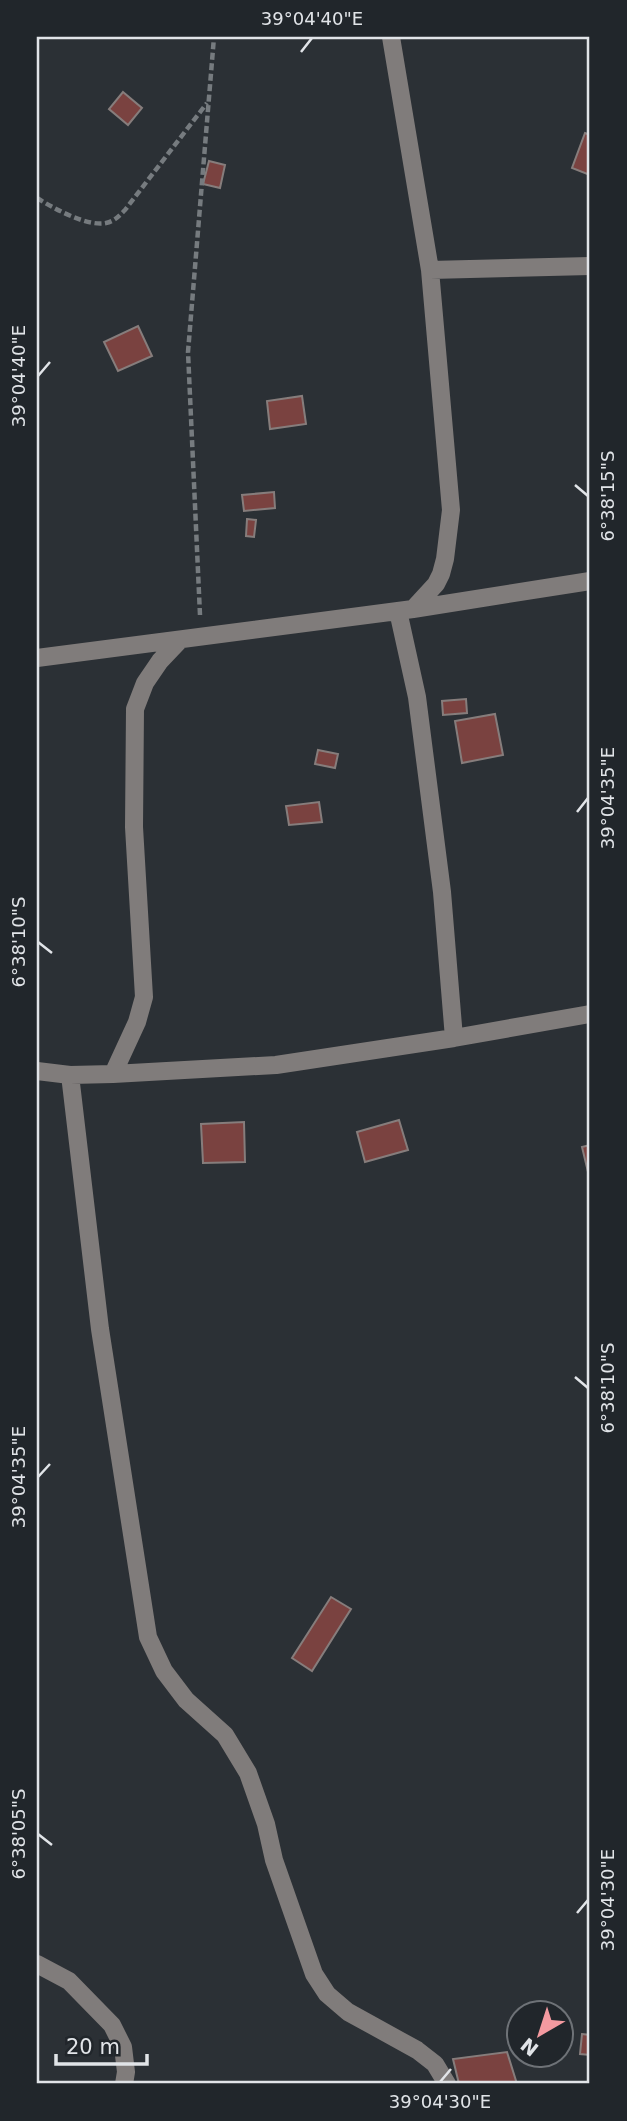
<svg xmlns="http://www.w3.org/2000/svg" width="627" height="2121" font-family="'DejaVu Sans',sans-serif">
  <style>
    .building { fill: #7a4240; stroke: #867d7c; stroke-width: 2 }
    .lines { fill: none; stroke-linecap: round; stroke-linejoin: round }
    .path { stroke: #767b7f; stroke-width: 4.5; stroke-dasharray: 7 3.5; stroke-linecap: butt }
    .minor { stroke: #807c7b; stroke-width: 18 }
    .ticks { fill: none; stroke: #e1e4e8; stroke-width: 2.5 }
    .neatline { fill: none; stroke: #e1e4e8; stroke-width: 2.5 }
    .ticks-label { font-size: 18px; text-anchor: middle; fill: #e1e4e8 }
  </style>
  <rect width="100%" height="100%" fill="#2b3035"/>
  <!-- building -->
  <path class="building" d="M123 92 142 108 128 125 109 109Z
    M585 133 590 135V175L572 168Z
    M209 161 225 165 220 188 203 184Z
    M138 326 152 356 118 371 104 342Z
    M302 396 306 424 270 429 267 401Z
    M274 492 275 508 244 511 242 495Z
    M247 519 256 520 254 537 246 536Z
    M466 699 467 713 443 715 442 701Z
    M495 714 503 755 462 763 455 721Z
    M318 750 338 754 335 768 315 764Z
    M319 802 322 822 289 825 286 806Z
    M399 1120 408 1150 365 1162 357 1132Z
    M244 1122 245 1162 203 1163 201 1124Z
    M590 1145V1175L589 1176 582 1147Z
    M331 1597 351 1609 312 1671 292 1658Z
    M582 2034 590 2035V2055L580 2054Z
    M507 2052 517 2084H459L453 2059Z"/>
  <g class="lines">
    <!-- path -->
    <path class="path" d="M37 198C53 208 87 227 106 223 115 221 119 216 125 210L207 103
      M200 615 188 352 214 37"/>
    <!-- minor -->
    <path class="minor" d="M391 37 430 270 451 510 445 559 441 574 436 584 413 609
      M430 270 590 266
      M398 611 417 697 442 892 454 1038
      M37 658 413 609 590 581
      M37 1071 70 1075 113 1074 276 1065 454 1038 590 1014
      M113 1074 137 1022 144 997 134 827 135 709 145 683 160 661 179 641
      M70 1075 100 1329 148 1637 164 1671 186 1700 225 1735 248 1773 266 1824 274 1860 314 1974 327 1994 348 2012 417 2050 435 2064 447 2084
      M37 1964 69 1981 112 2025 123 2047 126 2072 124 2084"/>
  </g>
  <!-- ticks -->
  <path class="ticks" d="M301 52 312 38M38 376 50 362M575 485 588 496M577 812 588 798M38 942 52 953M575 1377 588 1388M38 1477 50 1464M38 1834 52 1845M577 1913 588 1900M440 2082 451 2069"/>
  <!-- border -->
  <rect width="627" height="2121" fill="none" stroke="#21262b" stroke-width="77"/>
  <!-- north arrow -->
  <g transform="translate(540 2034) rotate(219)"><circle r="33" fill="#21262b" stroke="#6e7277" stroke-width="2"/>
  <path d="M0-5L12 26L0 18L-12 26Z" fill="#f49aa0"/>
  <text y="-10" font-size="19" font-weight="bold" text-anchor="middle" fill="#e1e4e8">N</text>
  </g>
  <!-- scale -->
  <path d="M56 2054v10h91v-10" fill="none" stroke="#e1e4e8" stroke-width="3.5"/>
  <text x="66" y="2054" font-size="21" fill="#e1e4e8" stroke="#21262b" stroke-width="5" paint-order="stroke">20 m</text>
  <rect x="38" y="38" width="550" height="2044" class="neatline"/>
  <g class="ticks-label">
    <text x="312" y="25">39°04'40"E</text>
    <text transform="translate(19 376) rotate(-90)" y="6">39°04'40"E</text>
    <text transform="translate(608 496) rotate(-90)" y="6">6°38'15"S</text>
    <text transform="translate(608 798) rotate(-90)" y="6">39°04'35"E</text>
    <text transform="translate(19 942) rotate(-90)" y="6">6°38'10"S</text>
    <text transform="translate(608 1388) rotate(-90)" y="6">6°38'10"S</text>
    <text transform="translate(19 1477) rotate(-90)" y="6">39°04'35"E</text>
    <text transform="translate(19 1834) rotate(-90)" y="6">6°38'05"S</text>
    <text transform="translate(608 1900) rotate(-90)" y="6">39°04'30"E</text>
    <text x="440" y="2108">39°04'30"E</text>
  </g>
</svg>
